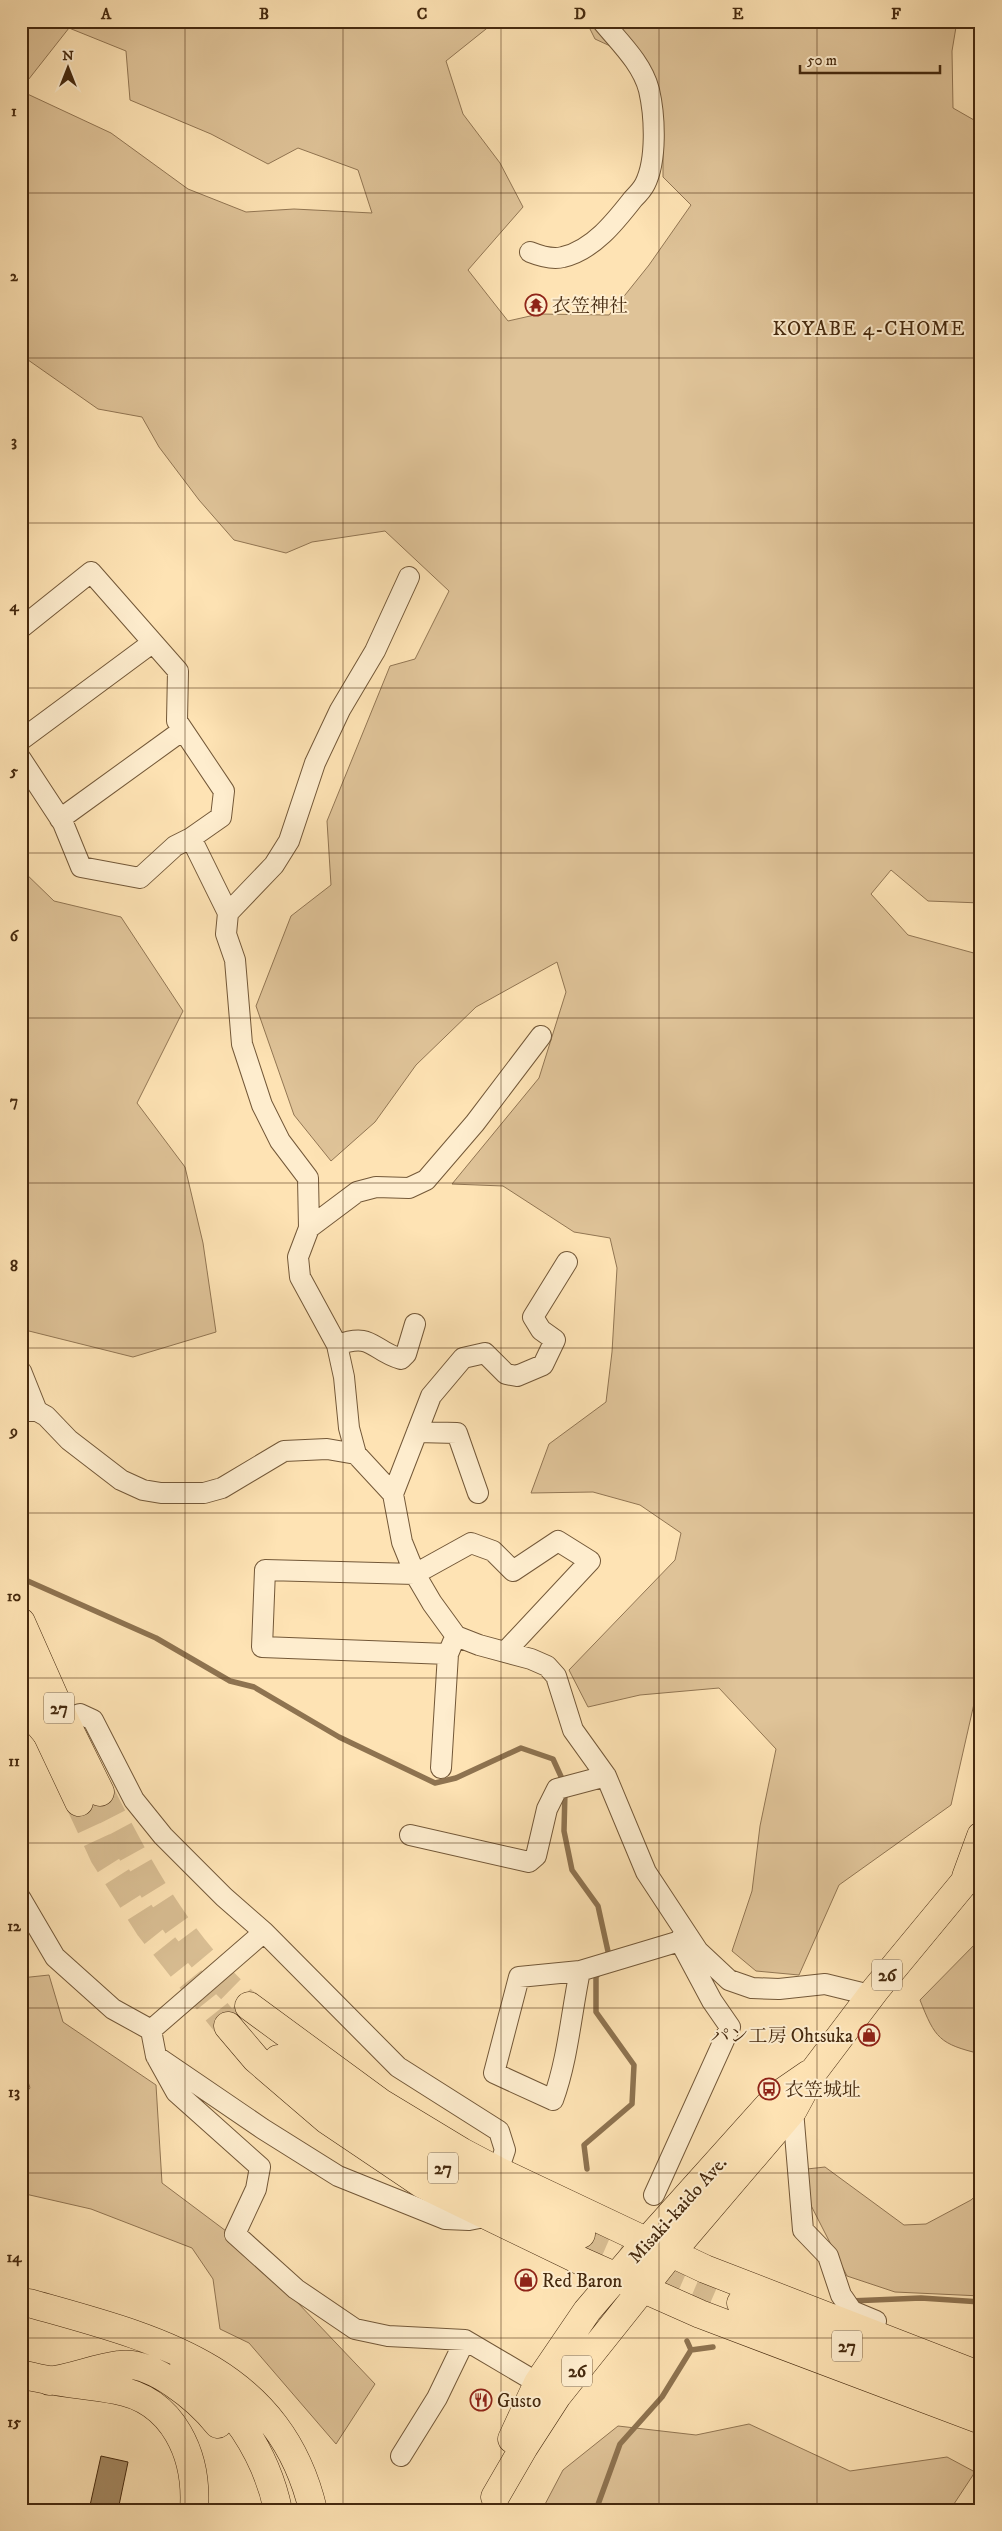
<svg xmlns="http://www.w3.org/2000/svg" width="1002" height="2531" font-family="'IM FELL DW Pica','Noto Serif JP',serif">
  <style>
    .green { fill: #dfc398; stroke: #927653 }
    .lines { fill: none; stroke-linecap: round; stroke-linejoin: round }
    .stream { stroke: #8e7350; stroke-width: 5.5 }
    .building { fill: #a58a64; stroke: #45290e }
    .primary-tunnel { stroke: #d9be93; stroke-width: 28; stroke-dasharray: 28 14; stroke-linecap: butt }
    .minor-casing { stroke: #735838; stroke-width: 22 }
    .primary-casing { stroke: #45290e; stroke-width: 29 }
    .motorway-casing { stroke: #45290e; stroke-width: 29 }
    .minor { stroke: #feedce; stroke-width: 20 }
    .primary { stroke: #fee3b4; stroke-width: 28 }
    .motorway { stroke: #fee3b4; stroke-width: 28 }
    .grid { fill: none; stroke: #45290e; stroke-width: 1; stroke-opacity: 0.55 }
    .labels { text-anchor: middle; stroke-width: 4; stroke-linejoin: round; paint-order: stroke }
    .shield { fill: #feedce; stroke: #7c6448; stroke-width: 1 }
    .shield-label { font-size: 18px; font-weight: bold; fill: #45290e }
    .poi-label { font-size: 19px; fill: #45290e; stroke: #feedce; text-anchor: start }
    .street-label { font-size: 19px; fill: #45290e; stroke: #feedce }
    .neighbourhood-label { font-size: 20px; letter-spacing: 1px; fill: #45290e; stroke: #feedce }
    .neatline { fill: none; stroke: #45290e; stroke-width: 2 }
    .grid-label { font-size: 16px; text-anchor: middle; font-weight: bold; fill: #45290e }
  </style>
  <rect width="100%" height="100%" fill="#fee3b4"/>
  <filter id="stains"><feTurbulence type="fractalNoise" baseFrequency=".004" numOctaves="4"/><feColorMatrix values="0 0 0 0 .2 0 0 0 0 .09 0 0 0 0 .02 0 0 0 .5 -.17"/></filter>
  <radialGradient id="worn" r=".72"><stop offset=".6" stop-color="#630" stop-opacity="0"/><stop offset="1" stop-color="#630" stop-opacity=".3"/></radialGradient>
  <!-- green -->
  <path class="green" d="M21 21H496L446 61 463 114 500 163 523 207 468 270 508 321 539 314 609 315 649 265 691 205 663 177V128L645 62 595 39 586 21H957L952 51 953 108 981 124V903L928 901 891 870 871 894 908 935 981 955V1673L951 1805 839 1885 799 1975 756 1971 732 1951 752 1891 760 1826 776 1749 719 1688 640 1695 588 1707 569 1670 675 1560 681 1533 640 1505 593 1492 531 1493 549 1444 606 1402 612 1352 617 1268 610 1238 574 1232 503 1186 452 1184 539 1078 566 992 557 962 476 1007 416 1065 375 1122 331 1161 294 1115 256 1006 291 916 331 885 327 821 390 666 415 659 449 591 385 531 312 542 286 553 234 540 199 500 159 447 142 417 98 409 21 355V91L111 133 188 189 246 212 294 209 372 213 358 170 298 148 268 164 211 134 130 100 126 51 69 28 21 89Z
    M21 869 54 901 121 917 183 1011 137 1103 185 1167 203 1243 216 1332 133 1357 21 1329Z
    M981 1938V2054C939 2044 935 2038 920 2000Z
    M49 1975 63 2022 156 2085 162 2183 238 2240 375 2384 336 2444 249 2343 220 2329 213 2279 192 2248 91 2209 21 2193V2098L30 2088 21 2059V1978Z
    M825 2167 904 2225 926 2224 971 2200 981 2191V2296L895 2292 847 2276 797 2178 807 2169Z
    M749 2424 850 2471 947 2457 975 2472 950 2510H542L563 2470 618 2426 696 2435Z"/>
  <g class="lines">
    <!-- stream -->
    <path class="stream" d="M21 1578 156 1638 230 1681 254 1687 339 1737 435 1783 456 1778 521 1748 553 1759 564 1783
      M565 1791 564 1831 572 1870 598 1906 609 1956 607 1959
      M587 2169 584 2145 632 2104 634 2065 596 2012V1977L600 1971
      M850 2301 921 2298 981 2302
      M687 2341 691 2350
      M691 2350 713 2347
      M596 2510 620 2444 662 2397 691 2350"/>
  </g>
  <!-- building -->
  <path class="building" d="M101 2456 128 2462 118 2510H89Z"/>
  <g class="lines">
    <!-- primary-tunnel -->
    <path class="primary-tunnel" d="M100 1792C139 1870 182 1948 249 2006
      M79 1802 104 1856 149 1927 228 2026
      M581 2234 715 2292"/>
    <!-- minor casing -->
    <g class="minor-casing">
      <path id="minor" d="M530 252C540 256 552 260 563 257 593 250 615 222 633 199 637 195 642 190 645 184 657 160 655 116 649 90 642 63 619 42 602 21
        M21 628 91 572 178 671 177 721 224 791 221 817 191 838 175 846 140 878 81 867 63 823 21 759
        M21 740 152 643
        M60 819 183 730
        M191 838 228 913 226 934 235 960 242 1044 262 1105 280 1141 308 1178 309 1228 298 1257 300 1277 337 1345 344 1377 349 1428 356 1454 393 1494 402 1542 415 1574 432 1603 456 1636 479 1645 531 1659 547 1666 556 1676 573 1730 606 1776 646 1872 698 1951 729 1980 752 1988 779 1989 825 1984 870 1995
        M228 913 274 865 289 841 315 763 340 710 375 651 409 577
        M309 1228 357 1192 376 1187 409 1188 426 1180 475 1123 541 1036
        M337 1345C373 1332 371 1350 401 1359L406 1354 415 1324
        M21 1371 37 1411
        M21 1411H37L46 1416 69 1440 121 1480 143 1490 161 1493H204L222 1488 284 1451 327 1449 356 1454
        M417 1432 457 1433 478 1493
        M393 1494 431 1396 463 1358 485 1353 506 1374 517 1376 543 1365 555 1340 541 1330 533 1317 567 1262
        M448 1654 262 1647 265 1570 415 1574 471 1543 493 1551 513 1571 558 1541 590 1561 505 1652
        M64 1719 80 1714 93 1720 134 1800 163 1836 224 1897 264 1932 398 2067 499 2131 505 2150 498 2171
        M441 1768 448 1654 453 1642
        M410 1835 529 1862 536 1856 547 1809 557 1789 606 1776
        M21 1899 55 1957 113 2009 151 2030 156 2056 263 2129 338 2176 445 2219 469 2220 489 2216
        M580 1971C571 2014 568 2059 553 2100L494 2073 519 1977 580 1971 680 1941 684 1932
        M151 2030 264 1932
        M156 2056 176 2092 260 2167 256 2189 235 2234 296 2289 355 2329 388 2336 465 2340 548 2389
        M793 2110 803 2230 828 2256 841 2295 852 2311 876 2321
        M654 2195 730 2027 712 2001 681 1943
        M401 2456 437 2398 465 2340"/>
    </g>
    <!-- primary casing -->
    <g class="primary-casing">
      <path id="primary" d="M21 1622 64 1719 100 1792
        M21 1679 79 1802
        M966 1877 981 1836
        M249 2006 381 2103 462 2152 498 2171 705 2269 981 2376
        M228 2026 256 2059 327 2120 422 2184 583 2262 700 2314 981 2420
        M278 2059 366 2121 431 2162 581 2234
        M741 2303 981 2397
        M512 2439 538 2383 587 2311 646 2242 777 2096 809 2074
        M495 2497 524 2447 557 2396 671 2253 793 2110 814 2071 876 1989 981 1862"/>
    </g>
    <!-- motorway casing -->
    <g class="motorway-casing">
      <path id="motorway" d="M21 1703 47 1734
        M29 2303C153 2338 279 2366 313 2510
        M184 2366C231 2402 266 2452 278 2510
        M21 2374C53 2383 84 2384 116 2390 174 2400 198 2456 194 2510
        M49 2381C73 2378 95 2368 119 2365 152 2360 199 2400 218 2424"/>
    </g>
    <!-- minor -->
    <use href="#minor" class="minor"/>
    <!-- primary -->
    <use href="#primary" class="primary"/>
    <!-- motorway -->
    <use href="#motorway" class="motorway"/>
  </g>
  <!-- grid -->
  <path class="grid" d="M185 21V2510M343 21V2510M501 21V2510M659 21V2510M817 21V2510M21 193H981M21 358H981M21 523H981M21 688H981M21 853H981M21 1018H981M21 1183H981M21 1348H981M21 1513H981M21 1678H981M21 1843H981M21 2008H981M21 2173H981M21 2338H981"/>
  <!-- icons -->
  <defs>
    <g id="temple-ring" transform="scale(1.125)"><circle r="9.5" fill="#feedce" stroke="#8f2418" stroke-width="1.5"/><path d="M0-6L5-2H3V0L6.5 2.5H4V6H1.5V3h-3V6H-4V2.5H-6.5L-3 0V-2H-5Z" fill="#8f2418"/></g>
    <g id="shop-ring" transform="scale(1.125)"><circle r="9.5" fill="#feedce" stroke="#8f2418" stroke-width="1.5"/><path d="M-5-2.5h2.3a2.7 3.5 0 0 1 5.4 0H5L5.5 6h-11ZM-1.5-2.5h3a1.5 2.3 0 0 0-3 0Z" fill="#8f2418"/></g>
    <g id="bus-ring" transform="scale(1.125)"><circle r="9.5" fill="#feedce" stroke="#8f2418" stroke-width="1.5"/><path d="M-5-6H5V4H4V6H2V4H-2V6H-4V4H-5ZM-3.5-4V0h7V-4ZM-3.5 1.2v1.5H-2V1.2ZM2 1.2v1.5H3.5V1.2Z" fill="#8f2418"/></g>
    <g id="restaurant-ring" transform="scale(1.125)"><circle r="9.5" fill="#feedce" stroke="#8f2418" stroke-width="1.5"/><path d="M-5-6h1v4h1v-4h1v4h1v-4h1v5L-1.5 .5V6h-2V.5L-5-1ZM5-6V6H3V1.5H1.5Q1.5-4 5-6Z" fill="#8f2418"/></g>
  </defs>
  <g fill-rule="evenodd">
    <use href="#temple-ring" x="536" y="305"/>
    <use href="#shop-ring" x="869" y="2035"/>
    <use href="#bus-ring" x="769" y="2089"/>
    <use href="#shop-ring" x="526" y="2280"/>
    <use href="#restaurant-ring" x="481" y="2400"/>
  </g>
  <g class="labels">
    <!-- shield labels -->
    <g class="shield">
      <rect x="44" y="1692.5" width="30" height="31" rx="4"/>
      <rect x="872" y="1959.5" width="30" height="31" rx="4"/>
      <rect x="428" y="2152.5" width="30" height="31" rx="4"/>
      <rect x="832" y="2330.5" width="30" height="31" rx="4"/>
      <rect x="562" y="2355.5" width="30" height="31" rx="4"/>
    </g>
    <g class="shield-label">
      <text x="59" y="1714">27</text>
      <text x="887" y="1981">26</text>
      <text x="443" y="2174">27</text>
      <text x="847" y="2352">27</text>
      <text x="577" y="2377">26</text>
    </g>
    <!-- poi labels -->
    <g class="poi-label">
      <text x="552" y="312">衣笠神社</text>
      <text x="853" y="2042" text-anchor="end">パン工房 Ohtsuka</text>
      <text x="785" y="2096">衣笠城址</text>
      <text x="542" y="2287">Red Baron</text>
      <text x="497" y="2407">Gusto</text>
    </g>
    <!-- street labels -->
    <g class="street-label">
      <text transform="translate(677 2209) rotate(-48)" y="7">Misaki-kaido Ave.</text>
    </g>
    <!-- neighbourhood labels -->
    <g class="neighbourhood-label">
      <text x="869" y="335">KOYABE 4-CHOME</text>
    </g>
  </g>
  <!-- margin -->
  <rect width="1002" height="2531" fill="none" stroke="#fee3b4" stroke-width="55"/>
  <!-- north arrow -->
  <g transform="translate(68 68)" stroke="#feedce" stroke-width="4" paint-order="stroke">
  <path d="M0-4L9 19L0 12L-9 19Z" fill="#45290e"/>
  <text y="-8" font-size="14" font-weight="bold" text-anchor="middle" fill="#45290e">N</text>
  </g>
  <!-- scale -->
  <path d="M800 65v8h140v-8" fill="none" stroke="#45290e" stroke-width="2.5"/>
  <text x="807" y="65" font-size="15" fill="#45290e" stroke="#feedce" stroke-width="4" paint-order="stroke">50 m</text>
  <rect x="28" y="28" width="946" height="2476" class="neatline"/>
  <g class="grid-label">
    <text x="106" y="19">A</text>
    <text x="264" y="19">B</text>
    <text x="422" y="19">C</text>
    <text x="580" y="19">D</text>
    <text x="738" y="19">E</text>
    <text x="896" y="19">F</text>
    <text x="14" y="116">1</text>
    <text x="14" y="281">2</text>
    <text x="14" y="446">3</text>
    <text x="14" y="611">4</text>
    <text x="14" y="776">5</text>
    <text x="14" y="941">6</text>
    <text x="14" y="1106">7</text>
    <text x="14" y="1271">8</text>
    <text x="14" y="1436">9</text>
    <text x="14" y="1601">10</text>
    <text x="14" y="1766">11</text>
    <text x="14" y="1931">12</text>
    <text x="14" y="2097">13</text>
    <text x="14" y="2262">14</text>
    <text x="14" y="2427">15</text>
  </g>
  <rect width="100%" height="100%" filter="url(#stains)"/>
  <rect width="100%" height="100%" fill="url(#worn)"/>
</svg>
